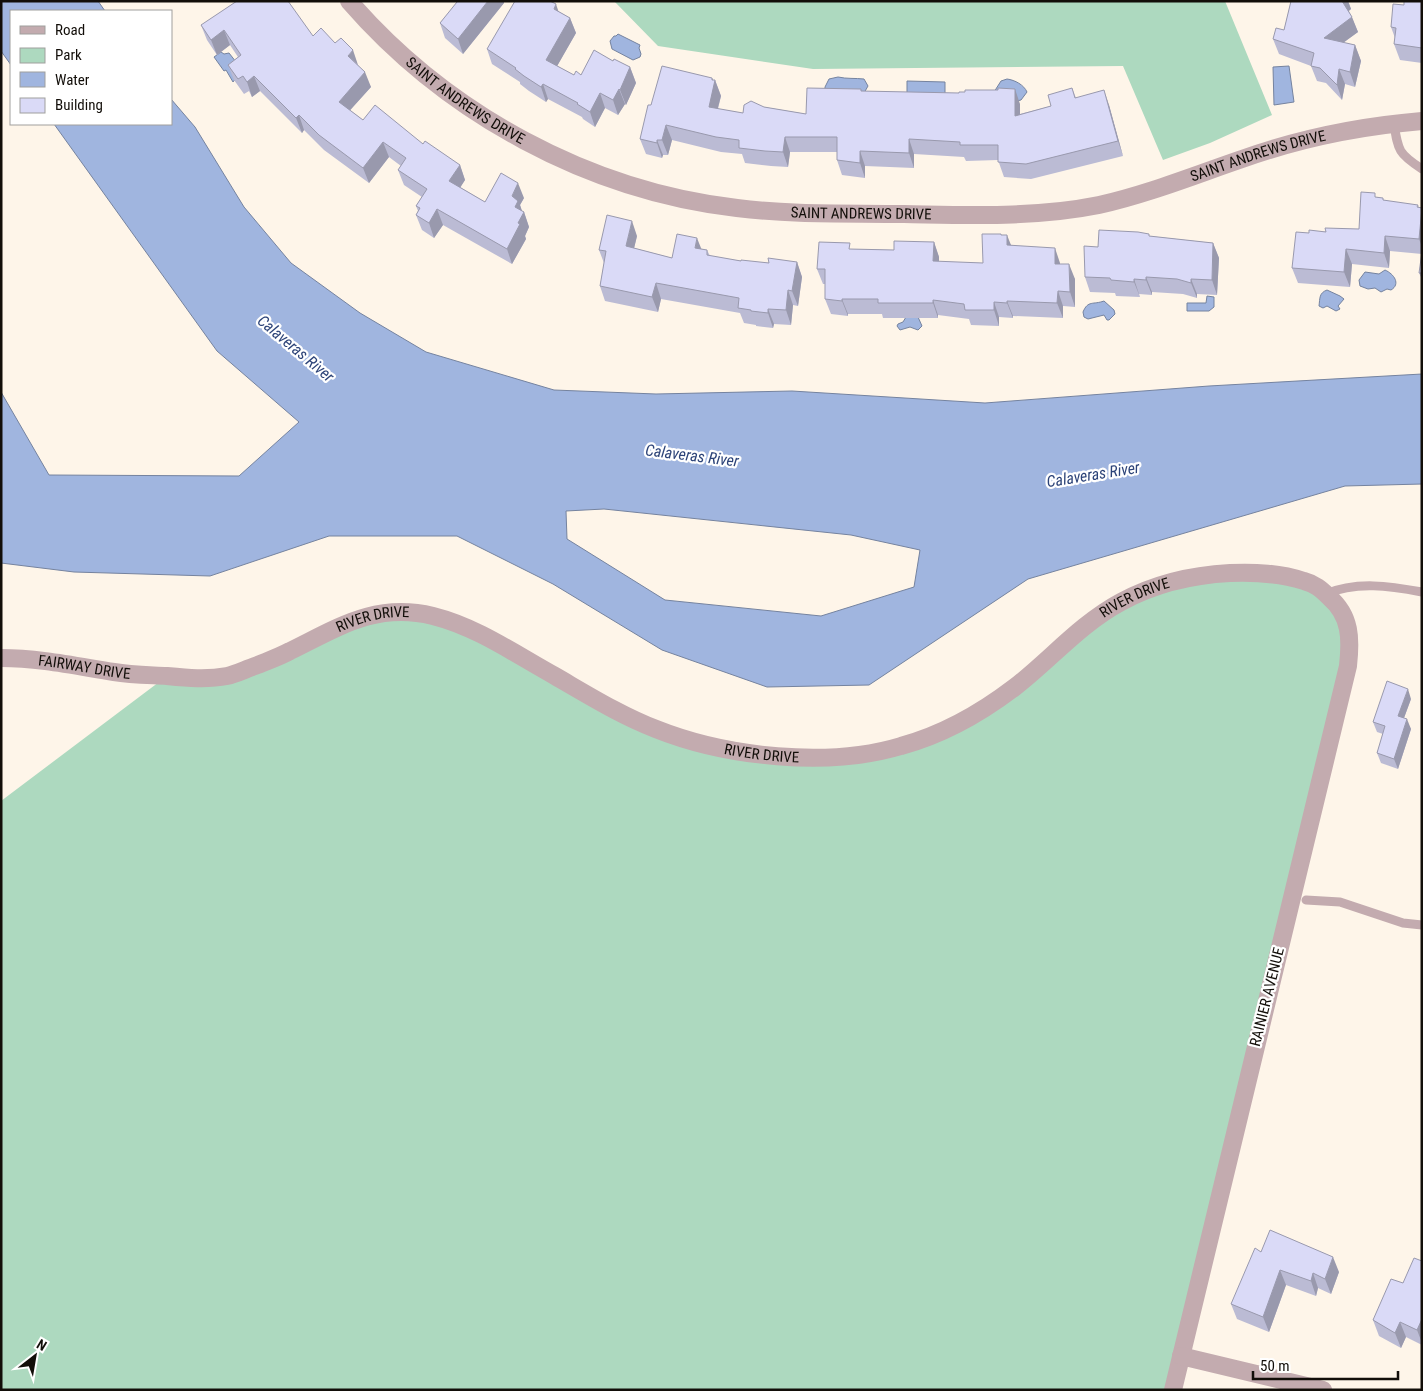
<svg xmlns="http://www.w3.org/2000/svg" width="1423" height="1391" font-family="'Roboto Condensed',sans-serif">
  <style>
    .green { fill: #add9bf }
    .water { fill: #a0b5df; stroke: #75839f; fill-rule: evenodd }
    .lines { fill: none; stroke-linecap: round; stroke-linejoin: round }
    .service { stroke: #c3abaf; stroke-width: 9 }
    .minor { stroke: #c3abaf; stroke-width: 18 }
    .wall { fill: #bbbbd4 }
    .shaded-wall { fill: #9999ad }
    .building { fill: #dadaf7; stroke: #9999ad }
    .labels { text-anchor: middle; stroke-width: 4.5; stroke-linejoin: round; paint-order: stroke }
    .street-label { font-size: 15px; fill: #120e09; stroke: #fff }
    .water-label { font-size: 16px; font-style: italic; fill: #2c4378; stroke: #fff }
  </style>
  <rect width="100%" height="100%" fill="#fef5e9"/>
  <!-- green -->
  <path class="green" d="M614 1H1225L1272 115 1210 143 1163 160 1123 66 813 69 658 46Z
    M1247 572 1315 584 1347 623 1348 666 1171 1390H1V801L167 676 230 675 346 622 409 612 481 634 655 728 824 758 941 732 1155 587Z"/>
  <!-- water -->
  <path class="water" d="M1 1H98L105 11H11V65L1 51Z
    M618 34 640 45 639 48 641 54 640 57 633 60 612 49 610 41 614 36H616Z
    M221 52 224 54 229 53 240 67 241 72 233 82 226 70 224 71 214 57Z
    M1289 66 1294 102 1274 105 1273 67Z
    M838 77C847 79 855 78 864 79L868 86 864 93 825 90V87L829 79Z
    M1007 79C1015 80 1024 85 1027 92L1021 100 1012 102 994 92 1001 81Z
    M907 81 945 82V99L907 100Z
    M171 99 195 127 244 207 291 263 360 313 426 352 554 390 656 394 792 391 985 403 1209 386 1422 374V484L1345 486 1028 579 869 685 767 687 662 650 553 584 457 536H329L210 576 74 572 1 563V392L49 475 239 476 299 422 217 351 54 124H171ZM604 509 851 535 920 550 914 587 821 616 665 600 567 539 566 511Z
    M1385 270C1394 274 1401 284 1391 290L1387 289 1381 292 1375 288 1368 289 1360 286 1359 280 1365 272 1379 274Z
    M1327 290 1340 296 1344 299 1338 306 1340 309 1336 311 1327 306 1323 308 1319 306C1320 298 1319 293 1327 290Z
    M1207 296 1214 297V307L1209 311H1187V303H1206Z
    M1104 301 1114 310 1115 314 1109 320H1107L1104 315 1088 319 1084 317 1083 312C1088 300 1093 305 1104 301Z
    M906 317H918L922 326 918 330 910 327 900 330 897 326 898 324 903 322Z"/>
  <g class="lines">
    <!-- service -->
    <path class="service" d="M1394 124C1398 151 1399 154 1422 169
      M1326 594C1356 581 1390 586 1422 592
      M1306 900 1340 902 1403 923 1422 925"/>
    <!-- minor -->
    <g class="minor">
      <path id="s1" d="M349 1C447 114 589 191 737 208 793 215 848 213 904 214 969 215 1035 218 1099 205 1148 194 1195 175 1242 159 1298 139 1362 126 1422 121"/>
      <path id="s2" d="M1 658C39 658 76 666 114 672 131 675 149 675 167 676 187 678 207 680 227 676 236 674 246 669 255 666 267 661 279 657 290 651 339 627 376 602 433 616 477 627 515 654 555 676 588 695 620 715 656 729 726 757 828 768 901 746 942 735 981 713 1015 687 1050 660 1080 624 1121 602 1154 584 1192 575 1230 573 1256 572 1279 573 1304 581 1315 584 1321 589 1329 597 1351 616 1351 639 1348 666L1173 1390"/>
      <path d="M1181 1356 1323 1390"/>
    </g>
  </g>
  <!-- wall -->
  <path class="wall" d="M456 1 504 3 463 54 445 38 440 23 457 3Z
    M1291 1H1348L1351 9 1349 11 1358 32 1343 43 1355 45 1361 61 1355 87 1345 84 1342 100 1326 83 1317 81 1311 66 1279 54 1273 39 1284 30Z
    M1422 1V63L1400 60 1394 44 1395 38 1391 27 1404 5Z
    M558 11 570 18 576 33 557 66 574 75H581L613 61 630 67 636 83 626 105 625 104 618 115 605 108 595 127 583 119 582 117 548 99 546 102 529 91 520 84V82L492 64 487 49Z
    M201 25 313 36 335 43 358 65 371 87 350 110 363 120 423 144 460 165 465 180 460 187 485 202 524 198 520 205 522 211 524 212 529 227 525 236 526 239 512 264 443 225 434 238 422 230 416 215 418 211 416 206 422 197 404 185 398 170 401 166 389 157 369 183 324 150 304 130 302 133 260 91 252 97 249 91 244 94 234 80 228 65 238 57 230 45 217 55 207 40Z
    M712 78 713 80H715L721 96 718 109 743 113 764 107 806 114 862 91 1020 104V114L1051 106 1072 88 1076 98 1109 105 1123 156 1031 179 1004 177 998 160 966 161 964 157 914 154V168L865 166V178L842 175 837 160V152H790L788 167 771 166 745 163 742 154 721 152 672 140 668 155H663L662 158 646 154 640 139 651 105Z
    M1377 197 1384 200 1422 208V279L1419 273 1422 254 1390 251 1389 268 1352 264 1350 287 1298 283 1292 268 1309 233 1359 229Z
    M1149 234V236L1213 243 1219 258 1217 295 1197 294V298L1183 294 1152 292V295L1139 294 1140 297 1116 296 1115 293 1090 292 1085 277 1098 247Z
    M1001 235 1011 245 1060 263V264L1075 279V307L1063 306V318L1013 316V318L999 317V326L971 325 969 319 938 315V318H883L882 314H848V316L831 314 825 299V284H823L817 269 852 249 894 250 934 242 939 257V262L983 263Z
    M637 236 634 248 672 258 701 249 707 250 710 256 741 261 769 263 797 262 802 277 798 306 793 305 791 325 774 324 773 328 756 326V325L744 323 740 313 661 299 658 312 605 301 600 286 604 263 599 250Z
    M1411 699 1404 718 1411 729 1398 769 1381 763 1377 753 1383 734 1377 732 1373 722Z
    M1261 1252 1339 1272 1331 1294 1318 1288 1316 1296 1286 1285 1269 1332 1237 1319 1231 1304Z
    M1422 1261V1345L1406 1337 1401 1348 1379 1336 1373 1320 1403 1283Z"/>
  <!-- shaded-wall -->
  <path class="shaded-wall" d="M488 1H504V3L463 54 458 39Z
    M1341 1H1348L1351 9 1346 13Z
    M556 4 561 19 554 9Z
    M1352 17 1358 32 1329 53 1324 38Z
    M570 18 576 33 552 75 546 60Z
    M224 30 230 45 217 55 211 40Z
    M1355 45 1361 61 1355 87 1350 72Z
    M353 50 358 65 348 56Z
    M630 67 636 83 626 105 620 90Z
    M1339 69 1345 84 1342 100 1337 85Z
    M365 72 371 87 344 117 339 102Z
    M254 76 260 91 252 97 247 82Z
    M712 78 714 84 715 80 721 96 714 122 709 107Z
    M543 84 548 99 546 102 541 87Z
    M619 89 625 104 618 115 613 100Z
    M1015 89 1020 104V131L1015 116Z
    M1104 90 1109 105 1123 156 1118 141Z
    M600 93 605 108 595 127 590 112Z
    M299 115 304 130 302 133 296 118Z
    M666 125 672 140 668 155 662 140Z
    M785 137 790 152 788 167 783 152Z
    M909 139 914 154V168L909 153Z
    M657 140 663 155 662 158 657 143Z
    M383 142 389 157 369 183 363 168Z
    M860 151 865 166V178L860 163Z
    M460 165 465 180 455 196 449 181Z
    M518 183 524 198 520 205 523 214 524 212 529 227 525 236 526 239 512 264 507 249 512 196Z
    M1418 205 1421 215 1422 208V247L1419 239Z
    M437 209 443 225 434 238 429 223Z
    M632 221 637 236 631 261 626 246Z
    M1007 235 1013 250 1007 245Z
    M1385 236 1390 251 1389 268 1384 253Z
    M697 238 703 253 695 248Z
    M934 242 939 257V276L933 261Z
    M1213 243 1219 258 1217 295 1212 280Z
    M1055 248 1060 263V279L1055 264Z
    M1346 249 1352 264 1350 287 1344 272Z
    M797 262 802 277 798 306 792 291Z
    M1069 264 1075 279V307L1070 292Z
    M1146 277 1152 292V295L1146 280Z
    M1134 279 1140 297 1134 282Z
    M1191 279 1197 294V298L1191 283Z
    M656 283 661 299 658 312 652 297Z
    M788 290 793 305 791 325 786 310Z
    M1058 291 1063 306V318L1057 303Z
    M842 299 848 314V316L842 301Z
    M933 300 938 315V318L933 303Z
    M1007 301 1013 316V318L1007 303Z
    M994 302 999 317V326L994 310Z
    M768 309 774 324 773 328 768 313Z
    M1408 689 1411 699 1401 726 1398 716Z
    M1407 719 1411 729 1398 769 1394 759Z
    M1333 1257 1339 1272 1331 1294 1325 1279Z
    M1280 1270 1286 1285 1269 1332 1263 1317Z
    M1313 1273 1318 1288 1316 1296 1311 1281Z
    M1422 1319V1343L1417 1330Z
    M1400 1322 1406 1337 1401 1348 1395 1333Z"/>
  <!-- building -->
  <path class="building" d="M237 1H288L313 36 321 28 335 43 341 38 353 50 348 56 365 72 339 102 363 120 375 105 423 144 425 141 460 165 449 181 485 202 501 173 518 183 512 196 518 201 515 207 524 212 518 223 520 224 507 249 437 209 429 223 416 215 420 208 416 206 427 189 398 170 406 158 383 142 363 168 319 135 299 115 296 118 254 76 247 82 243 76 238 79 228 65 241 55 224 30 211 40 201 25Z
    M457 1H488L458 39 440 23 457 2Z
    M515 1H550L556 4 554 9 570 18 546 60 574 75 576 71 581 75 594 50 613 61 614 59 630 67 620 90 619 89 613 100 600 93 590 112 577 104 578 103 543 84 541 87 524 76 515 69 516 68 487 49Z
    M1291 1H1342L1352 17 1324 38 1355 45 1350 72 1339 69 1337 85 1320 68 1311 66 1314 53 1273 39 1276 28 1284 30Z
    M1404 1H1422V48L1394 44 1396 28 1391 27 1393 4 1404 5Z
    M662 66 712 78V80H715L709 107 743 113 744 105 751 101 764 107 806 114 807 88 861 89V91L959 93V92H965V90H998V88L1015 89V116L1051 106 1048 95 1072 88 1075 98 1104 90 1118 141 1026 164 998 162V145H960V142L909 139V153L860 151V163L837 160V137H785L783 152 765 151 739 148V140L716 137 666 125 662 140H657V143L640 139 648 105H651Z
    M1361 192 1375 193V197L1383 198V200L1418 205 1417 207 1422 208 1419 239 1385 236 1384 253 1346 249 1344 272 1292 268 1296 232 1309 233V230L1326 232 1325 228 1359 229Z
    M607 215 632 221 626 246 672 258 677 234 697 238 695 248 707 250V255L741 261V260L769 263 768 258 797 262 792 291 788 290 786 310 768 309V313L751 311V310L738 308 739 298 656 283 652 297 600 286 606 251 599 250Z
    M1099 230 1138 232 1149 234V236L1213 243 1212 280 1191 279V283L1177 279 1146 277V280L1134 279V282L1111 280 1110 278 1085 277 1084 246 1098 247Z
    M982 234H1001V235H1007V245L1055 248V264H1069L1070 292 1058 291 1057 303 1007 301V303L994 302V310H965L964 304 933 300V303H878V299H842V301L825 299V269H817L819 242 850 243 849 249 894 250V241L934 242 933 261 983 263Z
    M1422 252V273H1419Z
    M1387 681 1408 689 1398 716 1407 719 1394 759 1377 753 1385 726 1373 722Z
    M1270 1230 1333 1257 1325 1279 1313 1273 1311 1281 1280 1270 1263 1317 1231 1304 1255 1248 1261 1252Z
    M1414 1258 1422 1261V1319L1417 1330 1400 1322 1395 1333 1373 1320 1391 1279 1403 1283Z"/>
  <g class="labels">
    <!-- street labels -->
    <g class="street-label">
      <text dy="5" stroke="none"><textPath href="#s1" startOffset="154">SAINT ANDREWS DRIVE</textPath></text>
      <text dy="5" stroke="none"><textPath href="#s1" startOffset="979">SAINT ANDREWS DRIVE</textPath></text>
      <text dy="5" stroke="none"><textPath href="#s1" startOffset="574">SAINT ANDREWS DRIVE</textPath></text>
      <text dy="5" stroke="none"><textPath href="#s2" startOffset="1226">RIVER DRIVE</textPath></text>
      <text dy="5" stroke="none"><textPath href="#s2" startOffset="385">RIVER DRIVE</textPath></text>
      <text dy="5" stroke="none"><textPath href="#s2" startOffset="84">FAIRWAY DRIVE</textPath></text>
      <text dy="5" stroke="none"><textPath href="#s2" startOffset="806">RIVER DRIVE</textPath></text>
      <text transform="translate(1267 997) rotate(-76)" y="5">RAINIER AVENUE</text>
    </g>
    <!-- water labels -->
    <g class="water-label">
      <text transform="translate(296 348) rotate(40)" y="6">Calaveras River</text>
      <text transform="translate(692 455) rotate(7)" y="6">Calaveras River</text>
      <text transform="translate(1093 474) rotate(-9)" y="6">Calaveras River</text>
    </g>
  </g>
  <!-- border -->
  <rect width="1423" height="1391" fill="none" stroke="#120e09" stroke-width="5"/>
  <!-- legend -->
  <rect x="10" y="10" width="162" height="115" fill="#ffffff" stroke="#a09f9d"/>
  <rect x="20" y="26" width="25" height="8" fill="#c3abaf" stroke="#a09f9d"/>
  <text x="55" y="35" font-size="15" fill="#120e09">Road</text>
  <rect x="20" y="48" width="25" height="15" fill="#add9bf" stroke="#a09f9d"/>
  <text x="55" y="60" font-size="15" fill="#120e09">Park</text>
  <rect x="20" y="72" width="25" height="15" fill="#a0b5df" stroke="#a09f9d"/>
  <text x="55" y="85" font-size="15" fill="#120e09">Water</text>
  <rect x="20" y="98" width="25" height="15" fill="#dadaf7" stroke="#a09f9d"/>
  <text x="55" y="110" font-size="15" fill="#120e09">Building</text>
  <!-- north arrow -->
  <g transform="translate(35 1356) rotate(31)" stroke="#ffffff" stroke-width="4" paint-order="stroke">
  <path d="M0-4L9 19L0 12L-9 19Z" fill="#120e09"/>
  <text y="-8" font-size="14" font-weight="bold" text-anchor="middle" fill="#120e09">N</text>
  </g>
  <!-- scale -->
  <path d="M1253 1371v8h145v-8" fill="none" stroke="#120e09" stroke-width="2.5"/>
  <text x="1260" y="1371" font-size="15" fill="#120e09" stroke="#ffffff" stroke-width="4" paint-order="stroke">50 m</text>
</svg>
